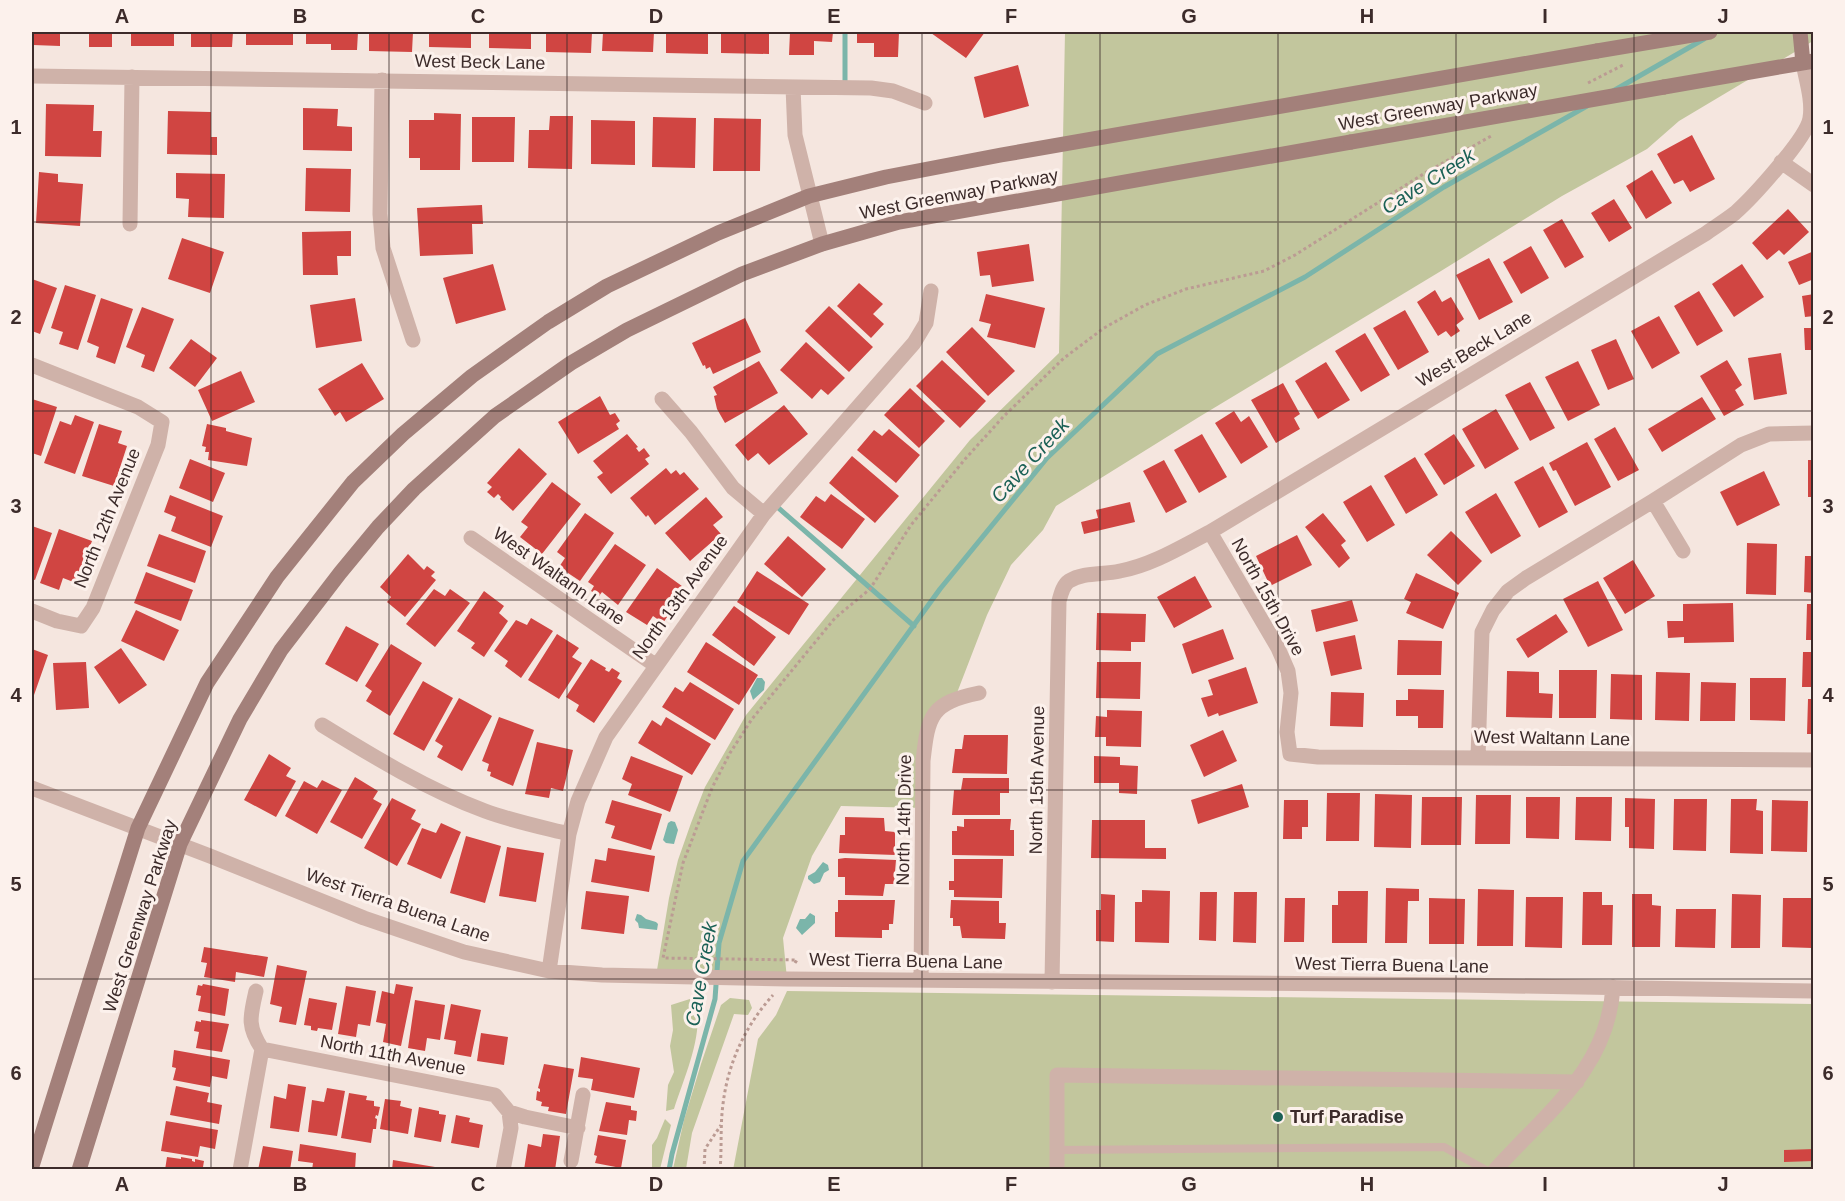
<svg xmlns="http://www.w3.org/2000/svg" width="1845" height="1201" font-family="Helvetica,sans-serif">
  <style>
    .green { fill: #c2c69d }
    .water { fill: #7bb5aa }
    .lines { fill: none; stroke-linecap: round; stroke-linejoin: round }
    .stream { stroke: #7bb5aa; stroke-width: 5 }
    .building { fill: #d04542 }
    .path { stroke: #bb9b93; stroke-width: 3; stroke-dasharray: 3 3; stroke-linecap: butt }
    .service { stroke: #cfb2a9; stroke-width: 8 }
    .minor { stroke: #cfb2a9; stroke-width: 15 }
    .secondary { stroke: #a3807a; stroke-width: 15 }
    .secondary-bridge { stroke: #a3807a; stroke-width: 15 }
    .grid { fill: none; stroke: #3c2b2a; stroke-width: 1.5; stroke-opacity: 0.55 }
    .poi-dot { fill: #1b6156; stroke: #fcf1ec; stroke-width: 2 }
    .labels { text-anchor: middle; stroke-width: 6; stroke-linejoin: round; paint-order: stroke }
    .street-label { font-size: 18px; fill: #3c2b2a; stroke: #fcf1ec }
    .poi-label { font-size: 18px; font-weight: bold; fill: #3c2b2a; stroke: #fcf1ec; text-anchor: start }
    .water-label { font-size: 20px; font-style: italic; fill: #1b6156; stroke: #fcf1ec }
    .neatline { fill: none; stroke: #3c2b2a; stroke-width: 2 }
    .grid-label { font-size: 20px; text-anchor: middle; font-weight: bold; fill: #3c2b2a }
  </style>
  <rect width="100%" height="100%" fill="#f5e6df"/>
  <!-- green -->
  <path class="green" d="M1065 32H1813V41L1679 121 1647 149 1562 196 1441 271 1199 417 1056 506 1043 530 1011 565 987 615 955 698 934 713 923 808 841 806 812 856 783 938 787 979 656 976 669 898 678 860 691 823 705 787 746 715 970 440 1059 353Z
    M787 991 1813 1004V1169L733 1170 758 1039 776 1015Z
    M693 998C708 1026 683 1080 674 1109L666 1111 668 1085 674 1072 670 1046 673 1030 671 1005Z
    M730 998 749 1000 752 1008 748 1015 734 1014 692 1133 686 1169H673L684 1120 701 1064 721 1005Z
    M665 1119 671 1125 660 1169H652V1145L657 1138Z"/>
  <!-- water -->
  <path class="water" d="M757 678H762L765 682 764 690 753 700 750 691Z
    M671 821 675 822 678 830 674 844 666 843 663 840 668 823Z
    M823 862 828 865 829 870 824 873 820 882 814 884 808 879V876L815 872Z
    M810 913 815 916V923L802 935 796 928 800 919H805Z
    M637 914 641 915 646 919 656 922 658 924 657 930 639 928 638 923 635 920Z"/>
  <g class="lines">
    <!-- stream -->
    <path class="stream" d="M845 32V86
      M1613 91 1704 39
      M775 505 914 626
      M669 1170 672 1154 715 999 719 943 743 861 940 589 1047 458 1157 354 1305 277 1444 187 1587 106"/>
  </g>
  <!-- building -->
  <path class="building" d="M32 32H60V46L33 45Z
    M80 32H112V47H89V34H80Z
    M131 32H174V46H131Z
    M191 32H233L232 47H191Z
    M246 32H293V45H246Z
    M306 32H358L357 50H331V44H306Z
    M369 32H413L412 52 369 51Z
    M429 32H471V48L429 47Z
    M489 32H531V49L489 48Z
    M546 32H592L591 53 546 52Z
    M603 32H654L653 52 602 51Z
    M666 32H708V54L666 53Z
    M721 32H769V54L721 53Z
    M790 32H833L832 42 814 41V55H789Z
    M857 32H899L898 57H874V43H857Z
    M933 32H985L966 58 931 33Z
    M1018 65 1029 106 984 118 974 77Z
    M46 104 94 105 93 131H102L101 157 45 156Z
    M303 108 338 109 337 126 352 127V151L303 150Z
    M168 111 211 112V137H217V155L167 154Z
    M434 113 461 114 460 170H420V158H409V120H434Z
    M550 116H573L572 169 528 168 529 130H549Z
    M472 117H515L514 162H472Z
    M653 117 696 118 695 168 652 167Z
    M714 118 761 119 760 171H713Z
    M591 120 635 121V165L591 164Z
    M1692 135 1715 179 1690 192 1683 180 1674 184 1657 154Z
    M306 168 351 169 350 212 305 211Z
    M1652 170 1672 203 1646 219 1626 186Z
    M39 172 58 174V182L83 184 80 226 36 223Z
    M176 173 225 174 224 218 188 217 189 199 176 198Z
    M1614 199 1632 228 1609 242 1591 213Z
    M482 205 483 224H472L473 254 420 256 417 208Z
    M1788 209 1809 232 1784 255 1779 250 1767 260 1752 243Z
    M1562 219 1584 257 1565 268 1543 230Z
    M351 231V256H337L338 275H303L302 232Z
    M182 238 224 252 210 293 168 279Z
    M1029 244 1034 281 992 287 990 275 980 276 977 252Z
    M1531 246 1549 278 1521 294 1503 262Z
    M1814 251V279L1799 285 1788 262Z
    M1489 258 1513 302 1479 320 1456 275Z
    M493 264 506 310 456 324 443 278Z
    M1742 264 1764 297 1734 317 1712 284Z
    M32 279 57 288 40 334 32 331Z
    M859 283 883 304 873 314 884 324 871 338 837 306Z
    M65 285 96 295 78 350 59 344 63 332 51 328Z
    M1435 290 1442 302 1451 297 1464 319 1456 325 1460 331 1451 337 1446 331 1438 336 1417 302Z
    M1699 291 1723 331 1697 346 1674 306Z
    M986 294 1045 308 1035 348 987 337 991 324 979 321Z
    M1814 294V316L1805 317 1802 296Z
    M101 298 133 309 115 364 96 357 99 347 87 342Z
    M355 298 362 341 316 348 310 305Z
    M829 306 873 347 849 372 805 331Z
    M142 307 174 319 154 372 141 367 145 355 126 347Z
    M1405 310 1429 352 1398 370 1373 328Z
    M1659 316 1680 353 1652 369 1631 331Z
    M745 318 761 352 713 374 710 367 706 369 705 365 703 366 692 343Z
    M972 327 1015 371 988 396 946 352Z
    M1804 328H1814V350H1805Z
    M1365 333 1390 375 1361 392 1335 351Z
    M191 339 217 358 195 387 169 368Z
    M1616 339 1634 379 1608 390 1591 350Z
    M806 342 845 378 828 395 821 389 812 399 780 370Z
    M1781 353 1787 394 1754 400 1748 358Z
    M942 360 986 401 960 428 916 386Z
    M1727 360 1742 385 1735 390 1744 405 1724 416 1700 376Z
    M759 361 778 393 725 423 717 409 714 396 717 395 713 387Z
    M1578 361 1600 405 1568 421 1545 377Z
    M1326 362 1350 400 1318 419 1295 381Z
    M362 363 384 399 346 422 340 412 335 416 318 389Z
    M241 371 255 402 212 421 198 390Z
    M1530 382 1555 428 1530 441 1505 395Z
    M1283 383 1300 414 1294 418 1300 429 1276 443 1251 400Z
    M910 388 945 421 919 448 884 415Z
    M600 396 610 415 615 413 620 421 616 424 619 429 578 454 558 422Z
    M1702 397 1716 419 1662 452 1648 429Z
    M32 399 57 407 41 456 32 453Z
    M784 405 808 434 769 465 758 453 748 461 735 445Z
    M1496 409 1519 449 1485 469 1462 429Z
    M1234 411 1241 422 1249 416 1268 447 1241 464 1215 423Z
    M75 415 94 422 75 474 44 463 60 421 71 425Z
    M99 424 122 431 118 443 127 446 114 486 82 476Z
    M207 424 226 428V431L252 438 247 466 208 460 209 452H205L206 447 202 446Z
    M1615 427 1639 470 1618 481 1594 439Z
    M889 429 920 455 896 483 857 450 874 430 882 436Z
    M627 434 638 447 636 448 639 452 644 448 650 456 645 459 649 464 611 494 597 477 603 473 593 461Z
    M1202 434 1227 477 1199 493 1174 450Z
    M1454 434 1475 466 1444 485 1424 454Z
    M1587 442 1611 487 1575 506 1556 470 1553 471 1549 463Z
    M519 448 547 474 513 511 500 499 501 497 498 494 494 498 487 492 492 487 487 483Z
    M852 456 899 496 875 523 829 483Z
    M1415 457 1438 495 1406 514 1384 476Z
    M190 459 225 473 213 502 179 488Z
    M1164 460 1187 502 1166 513 1143 471Z
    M1808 460H1814V497H1808Z
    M1543 466 1568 512 1539 528 1514 482Z
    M666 468 671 474 676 470 680 475 684 472 699 489 655 525 648 515 646 517 630 498Z
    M1764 471 1780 505 1737 526 1720 492Z
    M552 482 581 504 542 554 520 537 528 527 521 522Z
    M1371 485 1395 525 1367 542 1343 502Z
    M1496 493 1521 536 1491 554 1465 512Z
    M831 494 865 519 842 549 800 517 816 496 825 502Z
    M170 495 223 516 211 547 171 531 176 517 164 512Z
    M706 497 723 517 713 525 721 534 690 561 665 533Z
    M1130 502 1135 522 1084 534 1081 522 1098 518 1096 510Z
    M1811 509H1814V545H1811Z
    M585 513 614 533 580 581 559 567 565 558 557 552Z
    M1323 513 1346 541 1341 545 1350 558 1339 568 1305 527Z
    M32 526 52 533 35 580 32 579Z
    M59 529 92 541 76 583 63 578 59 590 40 583Z
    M1451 531 1482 561 1458 585 1427 555Z
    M159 534 206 551 195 583 147 566Z
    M1297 535 1312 565 1270 586 1256 556Z
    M788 536 826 569 802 597 764 564Z
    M1747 543 1777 544 1776 595 1746 594Z
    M615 544 646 565 618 605 602 592 599 596 591 591 594 586 588 582Z
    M408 554 424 570 427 566 435 572 431 576 436 580 405 617 387 602 391 597 380 587Z
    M1805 556H1814V593L1804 592Z
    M1633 560 1655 596 1625 614 1603 578Z
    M657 568 686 589 663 623 653 616 647 625 626 612Z
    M757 571 809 604 789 635 737 602Z
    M146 572 193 590 181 621 134 603Z
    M1416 573 1459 593 1443 629 1406 613 1411 602 1404 599Z
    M1195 576 1212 607 1174 628 1157 597Z
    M1598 581 1623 630 1588 647 1563 599Z
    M434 589 445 596 450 589 470 603 435 647 406 624Z
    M484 591 504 606 499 613 508 621 484 657 471 648 475 643 457 631Z
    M1352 600 1358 621 1316 632 1311 610Z
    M1733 603 1734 642 1684 643V637L1668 638 1667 621H1683V604Z
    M1807 604H1814V640H1806Z
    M734 606 776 637 754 666 712 635Z
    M136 610 179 630 164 661 121 641Z
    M1097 613 1146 614 1145 642H1131V651L1096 650Z
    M1556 614 1568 632 1528 658 1516 639Z
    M531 618 553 631 521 678 505 666 508 661 494 651 516 620 527 625Z
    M346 626 379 644 357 682 325 664Z
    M1223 629 1234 659 1192 674 1182 644Z
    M557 634 579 648 572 657 582 663 559 699 528 680Z
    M1355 635 1362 669 1331 676 1323 642Z
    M1398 640 1442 641 1441 675H1397Z
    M706 642 758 675 739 705 687 672Z
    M391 644 422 663 390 716 366 701 372 691 365 686Z
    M121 648 147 685 119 704 94 667Z
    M32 649 48 655 34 695 32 694Z
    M1803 652H1814V687H1802Z
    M591 659 606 668 605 670 609 672 612 668 620 673 617 678 622 681 594 723 576 711 579 705 566 697Z
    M86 662 89 708 56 710 53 663Z
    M1097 662H1141L1140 699 1096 698Z
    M1246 667 1258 703 1219 716 1218 713 1208 717 1201 698 1213 695 1208 680Z
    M1559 670H1597L1596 718H1559Z
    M1507 671 1539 672V693L1553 694 1552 718 1506 717Z
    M1656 672 1690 673 1689 721 1655 720Z
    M1611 674 1642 675V720L1610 719Z
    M1750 678H1786L1785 721 1750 720Z
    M423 681 453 698 424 751 393 734Z
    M690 682 734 709 715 740 662 707 675 687 683 692Z
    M1701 682 1736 683 1735 721H1700Z
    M1408 689 1444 690 1443 728H1418V716H1396V700H1408Z
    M1331 692 1364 693 1363 727 1330 726Z
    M459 698 492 716 462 771 437 757 443 746 435 741Z
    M1808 699H1814V734H1807Z
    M1107 710 1142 711 1141 747 1106 746V737H1095L1096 716 1107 717Z
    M499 717 534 730 513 786 490 776 491 772 487 771 489 764 482 761Z
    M666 717 711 744 692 775 638 743 652 720 661 726Z
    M1223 730 1237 761 1204 777 1190 745Z
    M964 735H1008L1007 774 952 773 955 749H962Z
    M537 742 573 750 563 791 551 788 549 798 525 794Z
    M269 754 291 768 286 776 296 781 276 817 244 800Z
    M631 756 683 776 670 812 628 795 632 784 622 779Z
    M1094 756 1120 757V765L1138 766 1137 794 1119 793V783H1094Z
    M355 777 378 791 373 799 382 804 362 839 330 822Z
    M963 778H1009V793H1000V815H952L954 790H961Z
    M322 780 342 790 317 834 285 816 304 781 317 788Z
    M1242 784 1249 807 1198 824 1191 800Z
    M1327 793H1360L1359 841H1326Z
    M1375 794 1412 795 1411 848 1374 847Z
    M1476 795H1511L1510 844H1475Z
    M1422 797H1462L1461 845H1421Z
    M1526 797H1560L1559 839 1526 838Z
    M1576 797H1612L1611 841 1575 840Z
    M392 798 416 810 411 819 421 824 397 866 364 848Z
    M1625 798 1655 799 1654 849 1629 848V827H1625Z
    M1674 799H1707L1706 851 1673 850Z
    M1731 799H1757L1756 810 1763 811V854L1730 853Z
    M612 800 662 814 651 850 611 838 615 826 605 823Z
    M1284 800H1308V827H1302V839H1283Z
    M1772 800 1808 801 1807 852 1771 851Z
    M845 817 884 818 885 831 895 832V855L839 853 840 835H845Z
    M964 819H1011L1010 830H1014V856L952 855V831H957V826L964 827Z
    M1092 820H1145V848H1166V859L1091 858Z
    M441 823 461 832 441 879 407 864 422 828 436 833Z
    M466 836 501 846 485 903 450 893Z
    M507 847 544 853 536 902 499 896Z
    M608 848 655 856 649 892 591 882 595 859 606 861Z
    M845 858 896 860 894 884H885L883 896 845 895V877H838V859Z
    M954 859H1003L1002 898 954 897V890H949V881H954Z
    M1386 888 1419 889V901H1408L1407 943H1385Z
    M1478 889 1514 890 1513 946H1477Z
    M1142 890 1170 891 1169 943 1135 942V902H1142Z
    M586 891 629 896 624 934 581 929Z
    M1338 891H1368L1367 943H1332V905H1338Z
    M1200 892H1217L1216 941 1199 940Z
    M1234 892H1257L1256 943 1233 942Z
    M1583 892H1602V905H1613L1612 945H1582Z
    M1101 894 1115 895 1114 942 1096 941V910H1101Z
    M1632 894H1652V905L1661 906 1660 947H1632Z
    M1732 894 1761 895 1760 948H1731Z
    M1526 897H1563L1562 948 1525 947Z
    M1285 898H1305L1304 942H1284Z
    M1429 898 1465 899 1464 944H1429Z
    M1783 898H1813L1812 948 1782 947Z
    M838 900H895L893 924H889V930H882V938L835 937V912H838Z
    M951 900 999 901V923H1006L1005 939 962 938 960 926H953V918H950Z
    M1676 909H1716L1715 948 1675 947Z
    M204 947 268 957 264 977 236 972 235 982 204 977 207 963 201 962Z
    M277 965 307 971 296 1025 279 1022 282 1007 270 1004Z
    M203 984 229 989 225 1016 198 1011 201 996 196 995 198 985 202 986Z
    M396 984 413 987 401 1046 383 1042 386 1024 376 1022 382 991 394 994Z
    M346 986 376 991 370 1026 358 1024 356 1037 338 1034Z
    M309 998 337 1003 332 1030 318 1028 317 1031 311 1030V1026L304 1025Z
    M415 1000 445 1005 440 1040 427 1038 425 1051 408 1048Z
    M451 1004 481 1010 471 1057 454 1054 456 1041 444 1039Z
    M201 1020 229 1024 222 1052 196 1048 199 1032 194 1031 196 1021 201 1022Z
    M481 1033 508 1037 504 1065 477 1061Z
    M174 1050 230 1060 227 1079 212 1076 210 1087 173 1080 176 1068 172 1067Z
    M1811 1054H1814V1097H1811Z
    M581 1057 640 1068 634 1098 591 1090 593 1079 578 1077Z
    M544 1064 574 1069 566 1114 548 1111 549 1107 541 1106 542 1102 536 1100 537 1091 540 1092V1089L538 1088Z
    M288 1084 306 1087 299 1132 270 1128 274 1096 286 1099Z
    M176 1086 209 1093 207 1102 222 1105 219 1124 170 1115Z
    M327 1088 345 1091 337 1136 308 1132 312 1100 324 1102Z
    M349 1093 367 1096 366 1100 374 1101V1106L380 1107 378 1116 376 1115 375 1118 377 1119 376 1129H373L371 1143 341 1138Z
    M385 1099 401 1101 400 1106 412 1109 408 1134 380 1129Z
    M606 1102 631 1106V1110L637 1111 636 1121 629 1120 627 1135 599 1131Z
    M419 1107 439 1111V1114L446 1115 441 1142 414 1137Z
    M456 1115 470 1118 469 1122 483 1125 479 1148 451 1143Z
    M166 1121 218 1130 215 1149 200 1146 198 1157 161 1151Z
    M543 1134 560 1136 555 1170H524L528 1144 541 1147Z
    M598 1135 626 1140 621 1168 595 1163 597 1156 594 1155Z
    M300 1144 356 1153 355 1170H312L313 1163 298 1161Z
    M263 1146 293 1151 290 1170H258Z
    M1814 1149V1161L1784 1162V1150Z
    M167 1157 181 1159V1157L192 1159V1161L195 1162V1159L204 1161 203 1167 207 1168V1170H165Z
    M393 1160 441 1168V1170H392Z"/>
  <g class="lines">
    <!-- path -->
    <path class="path" d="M1588 83 1625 64
      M795 963 797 960 663 958 683 863 712 788 730 753 752 719 835 618 870 589 911 525 966 458 1004 416 1064 358 1104 328 1145 305 1186 289 1264 271 1295 255 1425 173 1493 135
      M704 1170 705 1149 721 1125
      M720 1170C722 1148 720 1126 723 1104 728 1063 745 1026 773 995"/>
    <!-- service -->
    <path class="service" d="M1057 1150 1444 1147 1486 1170"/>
    <!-- minor -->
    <path class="minor" d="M32 76 871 88 893 91 925 103
      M382 80 380 214 383 248 413 340
      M793 87 795 135 822 244
      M1781 162 1814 185
      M130 224 132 77
      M32 365 138 407 162 422 158 445 93 608 81 626 57 621 32 611
      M662 399 691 432 733 488 764 514
      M1653 501 1683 551
      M1210 532 1278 648 1288 671 1291 693 1287 732 1290 754 1318 757 1814 760
      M471 538 655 665
      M322 725C374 757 428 790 485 811 512 821 541 827 569 834
      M1478 757 1482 632 1493 610 1508 591 1526 578 1653 501 1741 445 1769 434 1814 433
      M32 788 210 856 364 918 464 952 549 971 602 975 787 979 1459 985 1814 991
      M549 971 569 834 578 801 606 737 764 514 914 343 926 323 931 291
      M921 980 923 761C928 715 931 703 979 693
      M1052 982 1059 601C1061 594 1063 585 1069 581 1084 572 1103 575 1120 571 1152 565 1181 547 1210 532L1705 234C1715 227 1726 220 1735 213 1752 198 1807 138 1810 118 1813 101 1806 80 1803 63
      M262 1049 495 1095 509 1112 525 1117 578 1128
      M571 1161 583 1095
      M240 1170 262 1049C247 1026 250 1017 256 991
      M503 1170 511 1128 509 1112
      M1057 1170V1075L1577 1082
      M1495 1170C1546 1113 1608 1069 1613 987"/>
    <!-- secondary -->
    <path class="secondary" d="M1800 32 1803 63
      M1664 87 1814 61
      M32 1166 138 828 207 683 277 577 353 482 403 434 472 376 548 322 607 286 718 233 809 196 886 177 1001 155 1597 51
      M79 1170 180 844 240 719 281 650 340 573 378 527 414 489 495 416 571 363 627 330 742 274 822 244 899 222 1351 142"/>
    <!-- secondary-bridge -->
    <path class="secondary-bridge" d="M1597 51 1710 32
      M1351 142 1664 87"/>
  </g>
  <!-- grid -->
  <path class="grid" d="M211 32V1170M389 32V1170M567 32V1170M745 32V1170M922 32V1170M1100 32V1170M1278 32V1170M1456 32V1170M1634 32V1170M32 222H1814M32 411H1814M32 600H1814M32 790H1814M32 979H1814"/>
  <!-- markers -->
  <circle class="poi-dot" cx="1278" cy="1117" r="6"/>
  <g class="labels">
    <!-- street labels -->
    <g class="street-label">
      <text transform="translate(480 62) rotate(1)" y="6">West Beck Lane</text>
      <text transform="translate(1438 107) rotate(-10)" y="6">West Greenway Parkway</text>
      <text transform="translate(959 194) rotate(-11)" y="6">West Greenway Parkway</text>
      <text transform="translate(1474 349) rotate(-31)" y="6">West Beck Lane</text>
      <text transform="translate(107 518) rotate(-68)" y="6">North 12th Avenue</text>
      <text transform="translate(559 576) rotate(35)" y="6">West Waltann Lane</text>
      <text transform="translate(680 597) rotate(-54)" y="6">North 13th Avenue</text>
      <text transform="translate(1268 597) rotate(61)" y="6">North 15th Drive</text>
      <text transform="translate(1552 738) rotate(1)" y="6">West Waltann Lane</text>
      <text transform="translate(1037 780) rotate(-89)" y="6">North 15th Avenue</text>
      <text transform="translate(904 820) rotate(-89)" y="6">North 14th Drive</text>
      <text transform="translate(398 905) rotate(19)" y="6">West Tierra Buena Lane</text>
      <text transform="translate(140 916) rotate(-72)" y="6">West Greenway Parkway</text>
      <text transform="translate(906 961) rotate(1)" y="6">West Tierra Buena Lane</text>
      <text transform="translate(1392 965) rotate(1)" y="6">West Tierra Buena Lane</text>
      <text transform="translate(393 1055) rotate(11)" y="6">North 11th Avenue</text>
    </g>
    <!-- poi labels -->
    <g class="poi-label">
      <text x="1290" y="1123">Turf Paradise</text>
    </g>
    <!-- water labels -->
    <g class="water-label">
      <text transform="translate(1428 181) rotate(-32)" y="7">Cave Creek</text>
      <text transform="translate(1030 460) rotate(-48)" y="7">Cave Creek</text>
      <text transform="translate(701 974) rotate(-80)" y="7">Cave Creek</text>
    </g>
  </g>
  <!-- border -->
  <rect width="1845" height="1201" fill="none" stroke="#fcf1ec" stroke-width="66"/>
  <rect x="33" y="33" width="1779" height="1135" class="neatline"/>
  <g class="grid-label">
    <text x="122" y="23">A</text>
    <text x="300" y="23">B</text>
    <text x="478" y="23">C</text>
    <text x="656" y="23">D</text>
    <text x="834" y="23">E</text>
    <text x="1011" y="23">F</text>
    <text x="1189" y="23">G</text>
    <text x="1367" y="23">H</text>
    <text x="1545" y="23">I</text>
    <text x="1723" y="23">J</text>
    <text x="16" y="134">1</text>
    <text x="1828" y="134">1</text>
    <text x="16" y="324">2</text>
    <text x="1828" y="324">2</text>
    <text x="16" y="513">3</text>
    <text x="1828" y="513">3</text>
    <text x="16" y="702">4</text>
    <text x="1828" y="702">4</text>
    <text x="16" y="891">5</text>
    <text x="1828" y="891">5</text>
    <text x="16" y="1080">6</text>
    <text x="1828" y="1080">6</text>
    <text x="122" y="1191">A</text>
    <text x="300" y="1191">B</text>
    <text x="478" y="1191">C</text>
    <text x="656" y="1191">D</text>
    <text x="834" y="1191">E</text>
    <text x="1011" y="1191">F</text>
    <text x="1189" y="1191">G</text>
    <text x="1367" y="1191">H</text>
    <text x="1545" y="1191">I</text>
    <text x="1723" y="1191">J</text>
  </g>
</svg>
